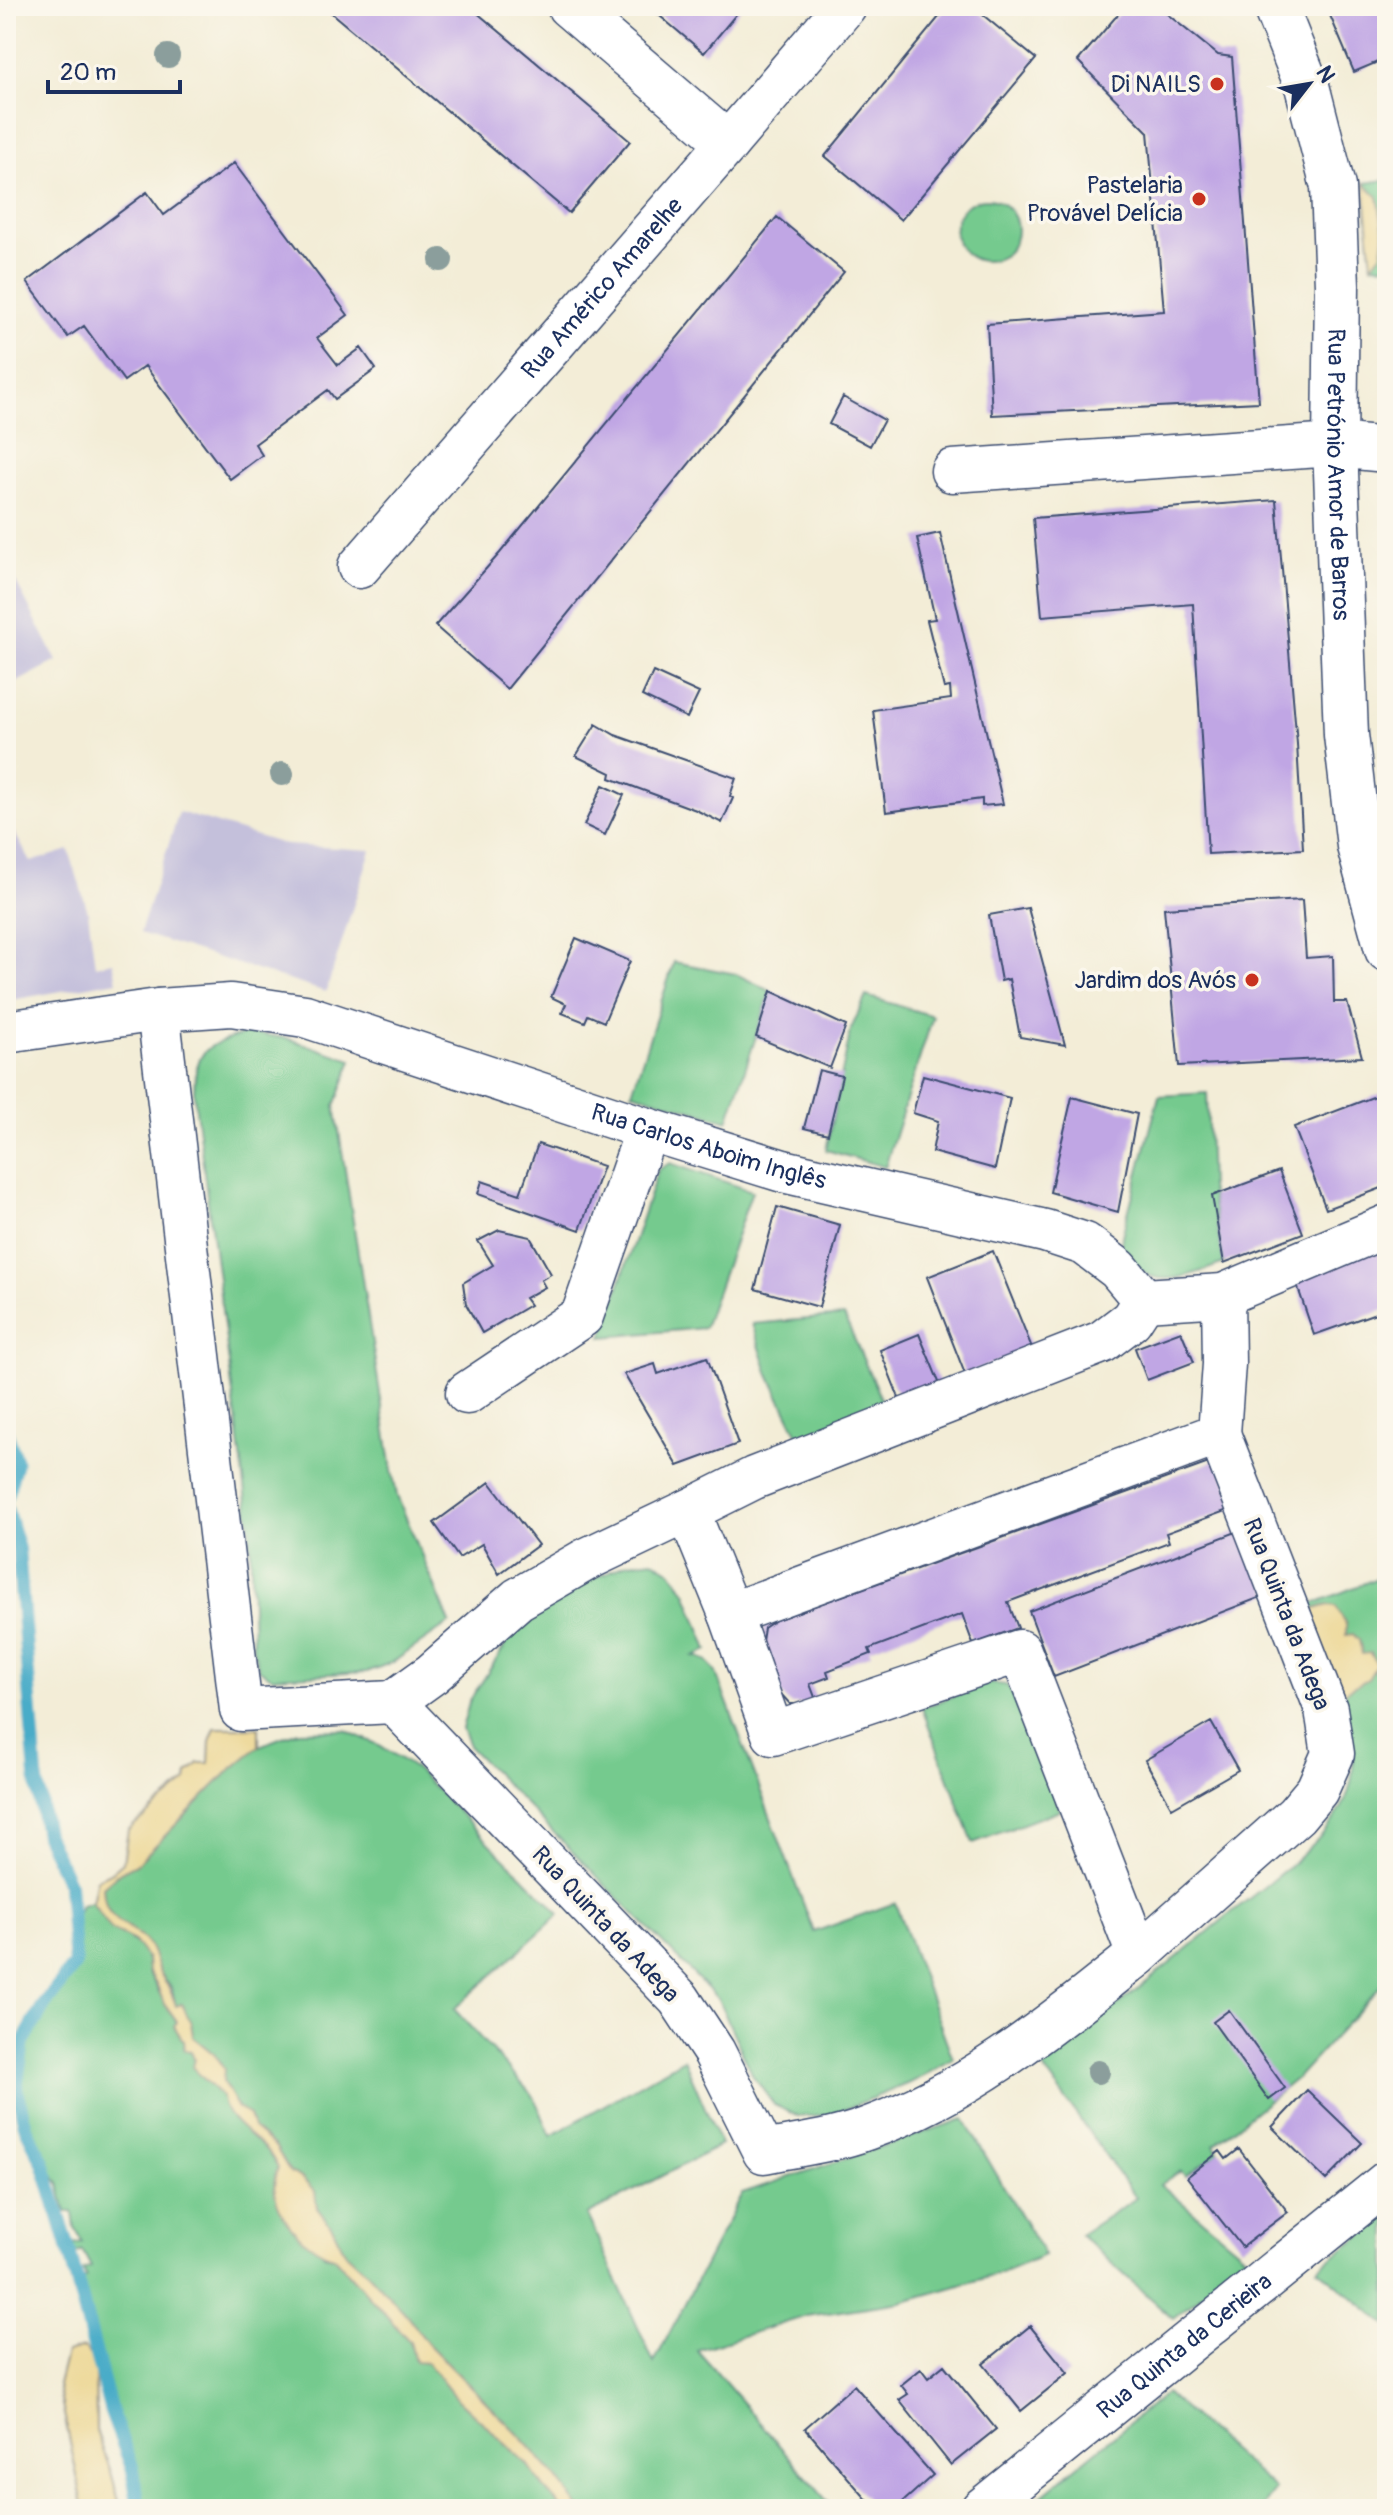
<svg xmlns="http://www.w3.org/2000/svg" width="1393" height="2515" font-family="Pangolin,sans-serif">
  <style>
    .industrial { fill: #c4c0db }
    .green { fill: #75ca8e; stroke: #487c76; stroke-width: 2 }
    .sand { fill: #eeda9e; stroke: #84847e; stroke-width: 2 }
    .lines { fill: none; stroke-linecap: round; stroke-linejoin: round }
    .stream { stroke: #48acc8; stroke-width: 14 }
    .building { fill: #c0a6e4 }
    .street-casing { stroke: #3b4c70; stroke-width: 45 }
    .secondary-casing { stroke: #3b4c70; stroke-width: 47 }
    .street { stroke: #fff; stroke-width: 42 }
    .secondary { stroke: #fff; stroke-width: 44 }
    .tree { fill: #8b9e9c }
    .poi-dot { fill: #c8321e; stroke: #fbf7ec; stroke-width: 3 }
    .labels { text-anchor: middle; stroke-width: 7; stroke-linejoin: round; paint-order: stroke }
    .poi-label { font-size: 24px; fill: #1b2f5e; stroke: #fbf7ec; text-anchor: end }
    .street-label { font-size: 24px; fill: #1b2f5e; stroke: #fbf7ec }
  </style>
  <rect width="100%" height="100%" fill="#fbf7ec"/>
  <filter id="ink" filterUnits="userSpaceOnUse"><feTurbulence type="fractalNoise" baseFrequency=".0125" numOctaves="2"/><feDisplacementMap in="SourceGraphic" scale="16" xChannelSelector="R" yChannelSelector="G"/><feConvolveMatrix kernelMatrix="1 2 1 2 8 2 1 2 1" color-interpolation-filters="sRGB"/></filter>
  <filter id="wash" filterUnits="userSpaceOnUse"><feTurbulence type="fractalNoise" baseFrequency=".006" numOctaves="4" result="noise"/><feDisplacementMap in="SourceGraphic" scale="32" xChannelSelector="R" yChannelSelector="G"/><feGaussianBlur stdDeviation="1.8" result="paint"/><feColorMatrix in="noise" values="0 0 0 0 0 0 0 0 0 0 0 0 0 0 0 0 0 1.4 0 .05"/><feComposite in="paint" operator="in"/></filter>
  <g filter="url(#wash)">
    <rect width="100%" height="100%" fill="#f3edd7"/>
    <!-- industrial -->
    <path class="industrial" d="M6 563 57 661 6 688Z
      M179 812 286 845 371 850 326 992 140 933Z
      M6 818 31 862 69 850 88 912 95 966 113 962 117 981 6 1001Z"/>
    <!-- green -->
    <path class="green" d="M1387 180V266L1372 265 1364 183Z
      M955 230a31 31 0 1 1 62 0a31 31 0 1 1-62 0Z
      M674 962 736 974 771 991 728 1121 632 1092Z
      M866 996 933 1016 885 1167 826 1150 851 1029Z
      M249 1033 286 1038 352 1060 335 1106 392 1470 397 1496 450 1623 393 1662 367 1672 272 1677 259 1669 253 1649 250 1525 194 1095C195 1047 207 1045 249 1033Z
      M1207 1093 1210 1187 1224 1263C1202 1271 1166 1288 1143 1272 1135 1266 1128 1256 1121 1248L1122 1236 1159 1096Z
      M670 1163 752 1191 704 1328 602 1337 658 1170Z
      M844 1316 885 1408 801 1441 769 1375 752 1324Z
      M653 1560 671 1571 686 1592 708 1650 694 1656C706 1658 710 1664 716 1673L814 1932 895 1903 953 2059 914 2081 831 2115 798 2116 774 2105 753 2076 718 1999 470 1748 462 1729 469 1702 521 1621 540 1602 628 1563Z
      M1387 1574V1979L1298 2077 1214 2145 1219 2153 1185 2176 1181 2171 1160 2184 1248 2258 1173 2318 1080 2235 1136 2198 1041 2065C1104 2017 1166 1967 1227 1916 1264 1886 1330 1841 1347 1796 1360 1762 1350 1729 1337 1696L1362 1654 1359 1640 1346 1635 1329 1605 1304 1611 1303 1608Z
      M987 1683 1006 1685 1019 1699 1060 1810 973 1843 922 1708Z
      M345 1730 381 1746 417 1770 560 1914 454 2009 534 2097 551 2136 684 2059 721 2145 587 2215 654 2363 742 2193 964 2119 1044 2255 999 2274 901 2302 807 2316 697 2350 834 2509H580L554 2474 522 2438 428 2344 406 2314 369 2274 344 2251 332 2227 317 2208 302 2178 290 2172 275 2146 252 2128 249 2115 238 2108 223 2082 214 2054 193 2037 191 2023 181 2004 176 2007 172 1989 158 1970 149 1945 134 1932 115 1921 104 1902 103 1887 120 1872 138 1863 228 1772 259 1746 298 1731Z
      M92 1902C98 1913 107 1923 117 1931 128 1939 138 1942 145 1955 148 1961 147 1967 149 1973 158 1990 166 2007 177 2023L174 2026 183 2040 184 2050 191 2051 194 2059 222 2098 232 2119 267 2151 279 2169 275 2176 324 2255 334 2257 410 2342 415 2360 427 2362 454 2396 527 2464 544 2488 563 2509H139L133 2470 111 2412 77 2276 81 2279 86 2277 83 2270 91 2267 82 2250 76 2253 73 2252V2244L82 2242 75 2228 73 2212H66L59 2183 43 2162 26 2128 16 2088 23 2042 45 2004 75 1964 73 1917 78 1913 81 1905Z
      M1387 2217V2325L1317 2268Z
      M1166 2393 1276 2490 1261 2509H1025Z"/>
    <!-- sand -->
    <path class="sand" d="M1364 183 1378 197 1384 235 1382 252 1372 265Z
      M1329 1605 1336 1606 1346 1624V1635L1353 1634 1359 1640 1362 1654 1371 1653 1377 1664 1368 1679 1337 1696 1304 1612Z
      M215 1728H259V1746L228 1772 138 1863 120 1872 103 1887C105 1927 127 1919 147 1943 153 1949 154 1959 157 1966 164 1982 171 1987 176 2006L182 2004 191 2023 193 2037 214 2054 224 2069 223 2082 238 2108 249 2115 253 2128 275 2146 290 2172 302 2178 315 2191 317 2208 332 2227 344 2251 369 2274 406 2314 428 2344 522 2438 554 2474 580 2509H563L544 2488 527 2464 454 2396 427 2362 415 2361 410 2342 334 2257C301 2248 262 2203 278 2168 275 2163 272 2156 268 2152 254 2136 224 2120 222 2097L192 2067 194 2059 191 2051 184 2050 183 2040 174 2026 177 2022 164 2004 157 1985 148 1970 147 1958 133 1940 111 1930 92 1902 97 1879 110 1873 123 1862 128 1830 187 1781 188 1774 199 1763H209L210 1741Z
      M84 2348 95 2361 96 2430 111 2472 121 2509H84L58 2385 66 2353Z"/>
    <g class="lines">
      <!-- stream -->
      <path class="stream" d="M6 1431 16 1462 6 1498
        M6 1508 18 1549 36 1776 46 1835 69 1885 75 1964 45 2004 23 2042 16 2088 26 2128 43 2162 67 2243 111 2412 133 2470 139 2509"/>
    </g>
    <g id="blocks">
      <!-- building -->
      <path class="building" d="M323 6H469L630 141 569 213Z
        M648 6H743L704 53Z
        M948 6H972L1036 59 901 220 825 156Z
        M1125 6H1157L1218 55 1232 57 1259 402 992 415 987 324 1164 311 1148 132 1078 61Z
        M1326 6H1387V58L1354 72Z
        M234 163 348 315 317 338 338 365 361 348 376 369 335 399 328 390 255 444 262 455 230 479 145 366 124 381 84 326 68 337 27 282 147 192 164 215Z
        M777 217 844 272 507 689 435 626 500 553Z
        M843 397 884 420 870 446 829 424Z
        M1276 500 1297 744 1303 849 1208 854 1193 604 1042 616 1033 518Z
        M940 533 1003 804 982 806V799L886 812 873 710 951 699 950 687 944 688 927 620 935 619 917 538Z
        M653 672 699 693 687 718 642 696Z
        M596 724 615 735 736 778 730 796 733 798 722 823 696 810 610 778 611 773 576 756Z
        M603 785 624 795 605 835 584 825Z
        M1302 900 1306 958 1333 956 1334 1002H1347L1362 1057 1179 1066 1164 908Z
        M1028 908 1065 1045 1020 1037 1009 979 1001 981 989 915Z
        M576 938 630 961 604 1022 588 1015 585 1022 562 1013 566 1004 551 997Z
        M771 991 846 1026 830 1068 756 1037Z
        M819 1070 842 1076 828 1134 804 1128Z
        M923 1075 1010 1098 995 1169 932 1152 938 1121 913 1113Z
        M1386 1092 1387 1186 1326 1209 1294 1127Z
        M1072 1097 1137 1114 1118 1212 1050 1192Z
        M538 1144 603 1166 580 1230 478 1194 482 1181 520 1194Z
        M1279 1171 1303 1233 1224 1263 1212 1196Z
        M777 1207 840 1225 819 1307 755 1289Z
        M499 1230 530 1237 551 1274 541 1280 545 1287 525 1298 530 1305 482 1333 466 1304 463 1283 493 1265 478 1241Z
        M1387 1244V1309L1314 1335 1295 1279Z
        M993 1251 1032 1348 965 1374 927 1277Z
        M1181 1331 1194 1362 1147 1380 1135 1348Z
        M919 1334 941 1387 901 1403 880 1350Z
        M707 1357 738 1444 678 1466 624 1374 655 1364 658 1374Z
        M1217 1460 1236 1507 1166 1533 1169 1542 1008 1602 1018 1628 973 1644 962 1614 869 1649 871 1654 827 1671 829 1677 810 1684 816 1700 804 1704H790L781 1694 762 1641 764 1628 776 1620Z
        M490 1482 538 1545 499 1574 482 1544 459 1558 434 1523Z
        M1244 1529 1269 1594 1054 1677 1029 1611Z
        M1211 1722 1238 1770 1172 1808 1145 1760Z
        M1229 2010 1285 2088 1269 2100 1213 2022Z
        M1307 2090 1362 2143 1326 2180 1272 2127Z
        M1239 2149 1288 2212 1242 2247 1187 2177 1220 2151 1226 2159Z
        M1030 2326 1068 2373 1021 2411 983 2364Z
        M944 2365 996 2429 951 2465 899 2400 908 2394 901 2385 921 2369 928 2378Z
        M854 2385 933 2475 895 2509H875L805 2428Z"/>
    </g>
  </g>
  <g filter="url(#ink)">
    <use href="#blocks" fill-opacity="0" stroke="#3b4c70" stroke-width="2"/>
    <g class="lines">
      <!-- street casing -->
      <g class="street-casing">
        <g id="street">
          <path d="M568 6 728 143"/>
          <path d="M952 471 1335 445"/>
          <path id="s1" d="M359 567 728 143 845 6"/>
          <path d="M158 1010 241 1710 393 1702"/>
          <path id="s2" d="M6 1032 158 1010 231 1005 305 1016 647 1129 783 1171 1045 1231 1085 1244 1118 1269 1144 1300 1223 1295 1387 1226"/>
          <path d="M467 1393 582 1316 647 1129"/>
          <path d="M688 1511 730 1614 773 1734 1020 1651 1138 1955C1053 2023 970 2092 866 2129 834 2141 798 2145 764 2152L714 2052 679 1999 393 1702 432 1674 518 1599 587 1559Z"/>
          <path d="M688 1511 754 1478 1102 1342 1131 1320 1144 1300"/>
          <path d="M730 1614 1219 1434 1224 1364 1223 1295"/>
          <path d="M1138 1955 1296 1815 1317 1790 1333 1754 1326 1709 1219 1434"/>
          <path id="s3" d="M982 2509 1387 2182"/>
        </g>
      </g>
      <!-- secondary casing -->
      <g class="secondary-casing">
        <g id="secondary">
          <path id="s4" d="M1275 6 1307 86 1333 187 1337 285 1335 445 1346 735 1359 846 1387 949"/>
          <path d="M1335 445 1387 450"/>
        </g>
      </g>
      <!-- street -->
      <use href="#street" class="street"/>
      <!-- secondary -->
      <use href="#secondary" class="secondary"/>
    </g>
    <!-- trees -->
    <g class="tree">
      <circle cx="168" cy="56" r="12"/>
      <circle cx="441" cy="260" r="12"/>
      <circle cx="282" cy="774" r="12"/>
      <circle cx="1098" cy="2072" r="12"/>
    </g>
  </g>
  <!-- markers -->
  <g class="poi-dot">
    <circle cx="1217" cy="84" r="8"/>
    <circle cx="1199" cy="199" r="8"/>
    <circle cx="1252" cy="980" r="8"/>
  </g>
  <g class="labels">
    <!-- poi labels -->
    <g class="poi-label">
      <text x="1201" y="92">Di NAILS</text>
      <text x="1183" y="193">Pastelaria<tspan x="1183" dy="28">Provável Delícia</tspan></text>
      <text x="1236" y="988">Jardim dos Avós</text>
    </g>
    <!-- street labels -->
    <g class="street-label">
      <text dy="8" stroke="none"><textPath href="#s1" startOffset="370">Rua Américo Amarelhe</textPath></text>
      <text dy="8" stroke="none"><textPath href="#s4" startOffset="478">Rua Petrónio Amor de Barros</textPath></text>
      <text dy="8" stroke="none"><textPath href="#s2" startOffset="726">Rua Carlos Aboim Inglês</textPath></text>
      <text transform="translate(1287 1614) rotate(69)" y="8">Rua Quinta da Adega</text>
      <text transform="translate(606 1924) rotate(47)" y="8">Rua Quinta da Adega</text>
      <text dy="8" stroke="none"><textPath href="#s3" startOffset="260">Rua Quinta da Cerieira</textPath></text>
    </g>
  </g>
  <!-- margin -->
  <rect width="1393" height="2515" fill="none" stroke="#fbf7ec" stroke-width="32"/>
  <!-- north arrow -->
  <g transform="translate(1309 84) rotate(59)" stroke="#fbf7ec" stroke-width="6" paint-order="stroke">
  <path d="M0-6L14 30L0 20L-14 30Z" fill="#1b2f5e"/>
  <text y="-12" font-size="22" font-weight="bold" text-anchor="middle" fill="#1b2f5e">N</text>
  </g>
  <!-- scale -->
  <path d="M48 80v12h132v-12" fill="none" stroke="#1b2f5e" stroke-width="4"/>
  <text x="60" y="80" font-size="24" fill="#1b2f5e" stroke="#fbf7ec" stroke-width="6" paint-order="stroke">20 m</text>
</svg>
